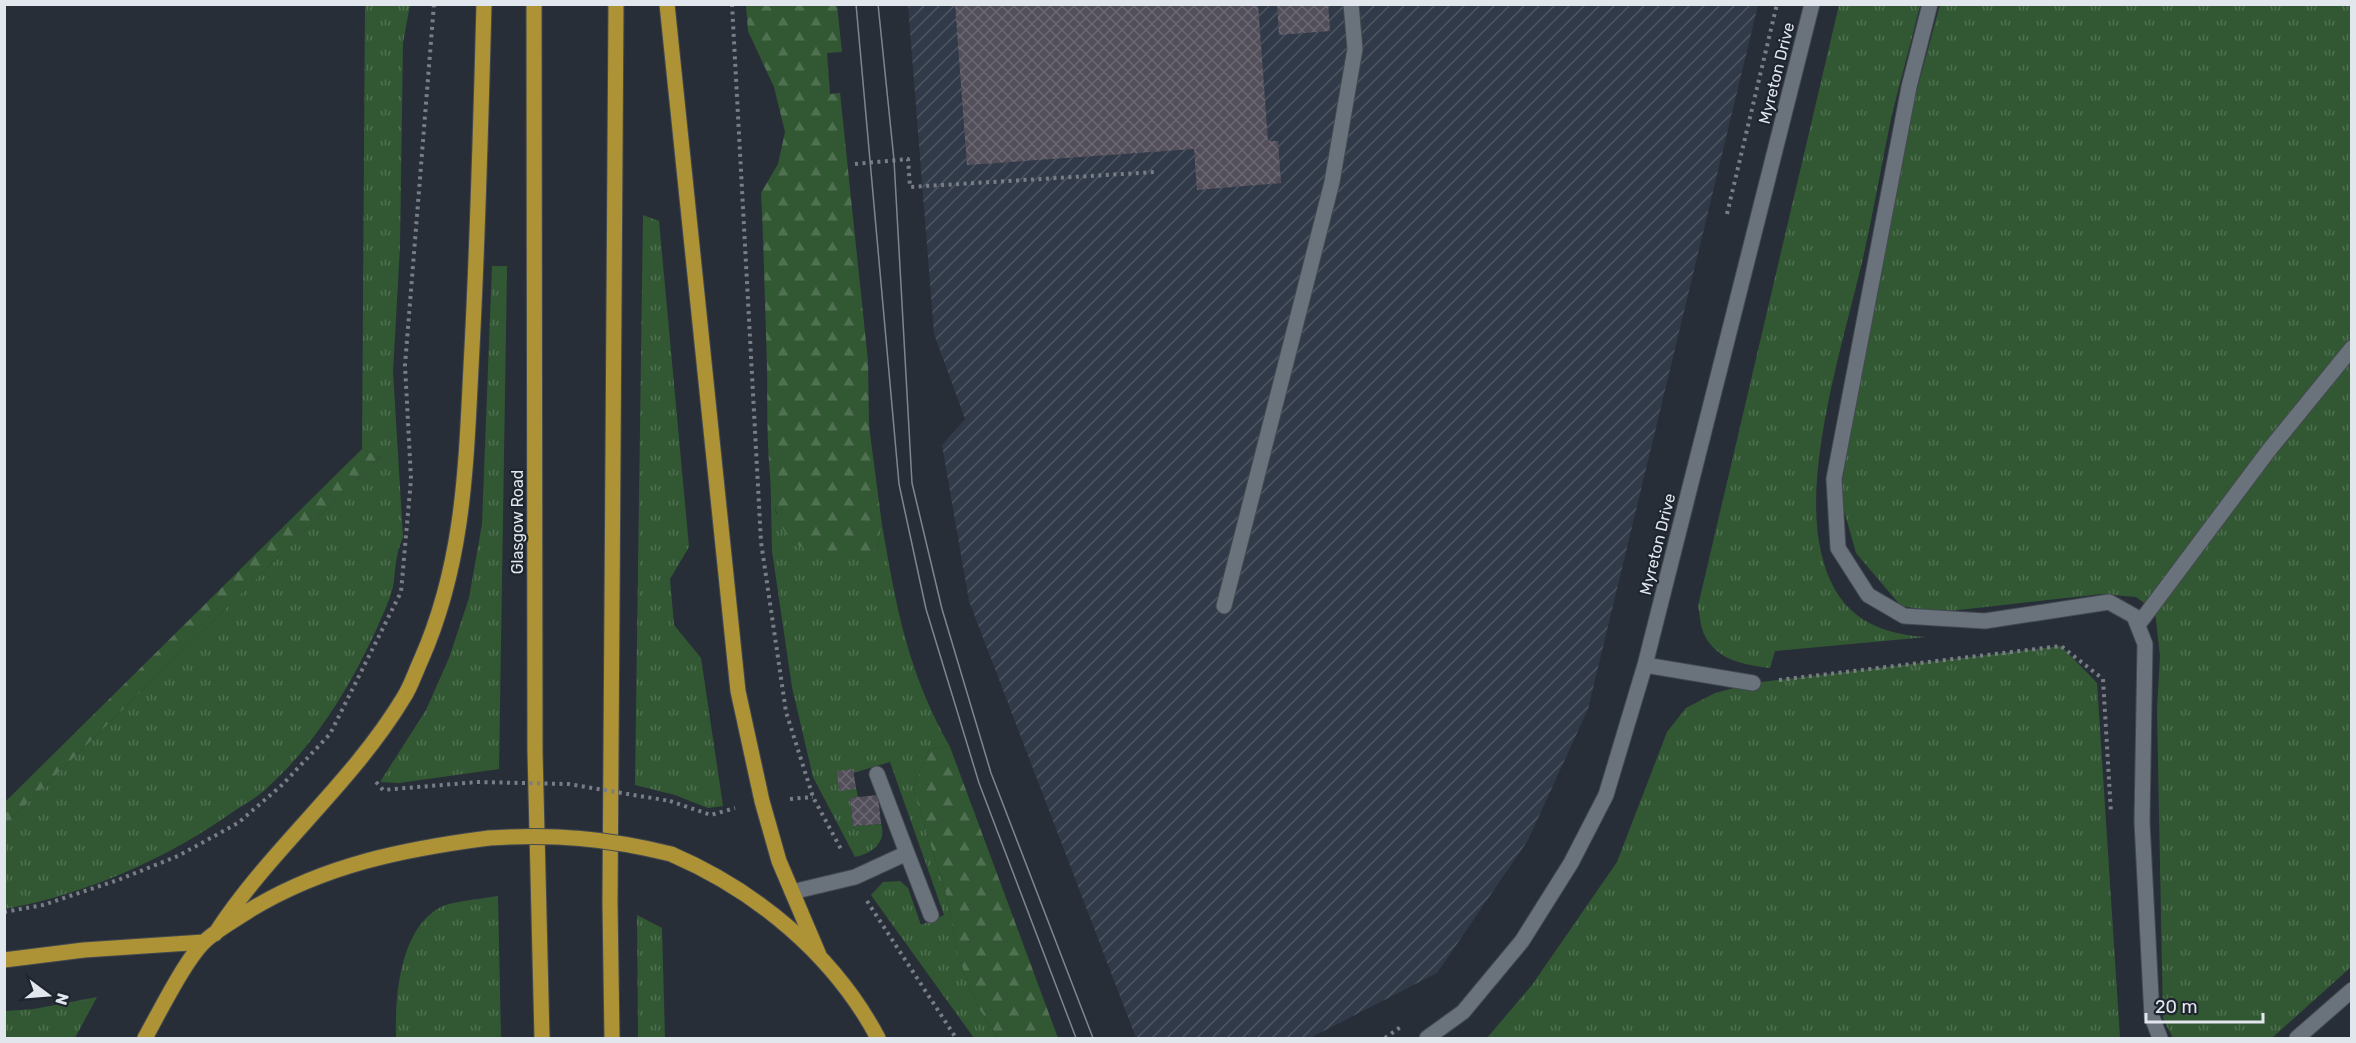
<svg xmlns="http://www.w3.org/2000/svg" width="2356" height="1043" font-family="Rubik,sans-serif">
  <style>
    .industrial { fill: url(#industrial-furrows) }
    .grass { fill: url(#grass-tufts) }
    .forest { fill: url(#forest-firs) }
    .building { fill: url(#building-cross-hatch) }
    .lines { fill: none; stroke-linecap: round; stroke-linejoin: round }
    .minor-casing { stroke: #434950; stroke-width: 17 }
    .major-casing { stroke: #434950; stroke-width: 17 }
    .path { stroke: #787d86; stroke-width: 4; stroke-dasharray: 3 4.5; stroke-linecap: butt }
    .minor { stroke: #6a727c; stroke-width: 15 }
    .major { stroke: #ad9236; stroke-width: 15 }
    .tram { stroke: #80858d; stroke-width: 1.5 }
    .major-bridge-casing { stroke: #434950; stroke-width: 17; stroke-linecap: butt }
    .path-bridge { stroke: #787d86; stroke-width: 4; stroke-dasharray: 3 4.5; stroke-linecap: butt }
    .major-bridge { stroke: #ad9236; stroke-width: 15 }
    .labels { text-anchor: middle; stroke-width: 4.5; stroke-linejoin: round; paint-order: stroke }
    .street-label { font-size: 16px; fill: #e2e6ed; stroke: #1e252e }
  </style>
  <defs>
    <pattern id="industrial-furrows" width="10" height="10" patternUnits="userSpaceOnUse" patternTransform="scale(1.5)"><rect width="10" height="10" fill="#313a48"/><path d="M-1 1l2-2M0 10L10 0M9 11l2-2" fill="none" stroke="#4f5663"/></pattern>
    <pattern id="grass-tufts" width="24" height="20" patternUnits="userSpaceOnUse" patternTransform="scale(1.5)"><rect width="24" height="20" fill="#325833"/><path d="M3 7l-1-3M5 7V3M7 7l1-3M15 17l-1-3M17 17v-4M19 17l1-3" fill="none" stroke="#4f7051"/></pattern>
    <pattern id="forest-firs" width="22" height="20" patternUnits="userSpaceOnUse" patternTransform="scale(1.5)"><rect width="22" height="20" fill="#325833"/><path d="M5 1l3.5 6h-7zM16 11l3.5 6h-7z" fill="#4f7051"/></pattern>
    <pattern id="building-cross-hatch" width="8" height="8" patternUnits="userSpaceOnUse" patternTransform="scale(1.5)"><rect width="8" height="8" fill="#534f5a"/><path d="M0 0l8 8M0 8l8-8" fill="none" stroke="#6b6872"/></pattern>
  </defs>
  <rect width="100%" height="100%" fill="#282e38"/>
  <!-- industrial -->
  <path class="industrial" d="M908 5H1758L1588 709 1528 840 1437 973 1310 1038H1136L969 601 942 445 965 419 934 334Z"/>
  <!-- grass -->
  <path class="grass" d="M365 5H410L403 43 400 246 393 372 403 537C396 555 396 562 394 581 392 596 383 614 377 628 351 685 317 742 270 785 261 795 248 802 237 809 169 858 87 894 5 909V825L380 457 362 449Z
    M1839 5H1920C1911 43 1900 81 1891 119 1881 167 1873 215 1862 262 1843 344 1802 471 1821 552 1834 611 1870 634 1927 637L1775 651 1770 668C1744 665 1716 660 1704 634 1700 626 1700 614 1698 606Z
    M1940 5H2351V967L2272 1038H2173L2163 1019 2157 709 2160 656 2155 611 2136 597 2102 594 1941 612 1901 606 1856 553 1840 496 1867 320 1907 126Z
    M643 215 659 221 689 547 670 579 674 625 701 658 723 806 708 808 675 795 635 785Z
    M492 266H507L499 769 399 783 380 782 426 710 449 658 469 598 482 524Z
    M770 454 776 514 876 550 882 525C897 610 907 670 950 747L929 749 913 789 945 890 959 959 978 1007 998 1038H974L871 895 883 882 900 881 908 888 921 925 944 915 890 762 853 773 858 797 850 798 853 826 881 824C887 842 872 854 855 857L813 777 792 687 772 551Z
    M2061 646 2097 683 2120 1038H1487L1532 985 1617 862 1667 732 1686 708 1715 693 1753 683Z
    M498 896 501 1038H396C395 998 399 931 439 908 451 901 482 899 498 896Z
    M637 915 662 928 665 1038H638Z
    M97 997 75 1038H5V1011L34 1009Z"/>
  <!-- forest -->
  <path class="forest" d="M746 5H837L842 52 827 53 830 94 840 93 868 361 869 426 882 525 876 550C844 558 808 562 785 532 764 503 768 404 767 366 765 308 764 251 761 193L778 164 785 132 774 87 748 31Z
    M362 449 380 457 5 825V802Z
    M950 747 1058 1038H998L978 1007 959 959 945 890 913 789 929 749Z"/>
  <!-- building -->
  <path class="building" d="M955 4H1258L1268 141H1278L1281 183 1197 190 1194 149 967 165Z
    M1277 4H1328L1330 31 1279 35Z
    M853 769 856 789 839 791 837 771Z
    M878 795 881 824 853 826 850 798Z"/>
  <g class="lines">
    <!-- minor casing -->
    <g class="minor-casing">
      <path id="minor" d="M1930 4 1909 87 1834 479 1838 548 1868 595 1904 616 1985 621 2109 602 2134 616 2145 644 2142 822 2152 1017 2160 1038
        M1224 606 1332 182 1355 49 1351 4
        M2138 625 2269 450 2352 348
        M1645 665 1753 683
        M907 853 931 915
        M792 892 855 877 907 853 877 774
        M1427 1038 1463 1012 1522 941 1571 863 1606 795 1645 665 1812 4
        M2297 1038 2352 990"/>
    </g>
    <!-- major casing -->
    <g class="major-casing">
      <path id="major" d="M534 4 535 751 542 1038
        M667 4 738 691 762 801 779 861 819 955
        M671 854C757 891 834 955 878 1038
        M215 934C270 849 351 785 404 697 411 686 415 673 421 660 466 558 466 458 472 348 478 234 481 119 484 4
        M4 960 84 950 204 942
        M145 1038C159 1013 185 960 205 941 218 929 235 920 250 910 324 865 404 849 489 838
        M612 1038 610 903 616 4"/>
    </g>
    <!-- path -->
    <path class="path" d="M732 4 761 542 786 712 813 797 842 851
      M855 164 908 159 910 187 1155 172
      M1727 214 1777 4
      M1779 680 2061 646 2103 679 2111 813
      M376 782 383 790 477 782
      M790 799 813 797
      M670 801 711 815 735 808
      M867 901 956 1038
      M4 912 43 905 118 880 178 856 238 823 282 785 330 734 401 592 411 479 405 365 434 4
      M1385 1038 1402 1026"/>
    <!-- minor -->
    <use href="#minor" class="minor"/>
    <!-- major -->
    <use href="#major" class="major"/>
    <!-- tram -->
    <path class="tram" d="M856 4 899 484 926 609 979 783 1076 1038
      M878 4 894 160 912 483 942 609 991 773 1093 1038"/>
    <!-- major-bridge casing -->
    <g class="major-bridge-casing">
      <path id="major-bridge" d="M489 838C555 834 606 838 671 854"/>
    </g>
    <!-- path-bridge -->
    <path class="path-bridge" d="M477 782 568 784 670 801"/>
    <!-- major-bridge -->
    <use href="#major-bridge" class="major-bridge"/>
  </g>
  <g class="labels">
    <!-- street labels -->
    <g class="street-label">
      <text transform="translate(1776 73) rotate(-76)" y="6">Myreton Drive</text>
      <text transform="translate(517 522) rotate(-90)" y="6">Glasgow Road</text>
      <text transform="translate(1657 544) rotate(-76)" y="6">Myreton Drive</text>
    </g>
  </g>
  <!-- border -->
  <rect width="2356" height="1043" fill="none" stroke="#e2e6ed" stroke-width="12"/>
  <!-- north arrow -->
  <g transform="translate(48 995) rotate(106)" stroke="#1e252e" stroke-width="4.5" paint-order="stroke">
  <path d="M0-4.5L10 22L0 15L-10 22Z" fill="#e2e6ed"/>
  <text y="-9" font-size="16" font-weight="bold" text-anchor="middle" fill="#e2e6ed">N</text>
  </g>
  <!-- scale -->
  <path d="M2146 1013v9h117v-9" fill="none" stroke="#e2e6ed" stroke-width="3"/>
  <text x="2155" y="1013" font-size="18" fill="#e2e6ed" stroke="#1e252e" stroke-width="4.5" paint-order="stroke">20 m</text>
</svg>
